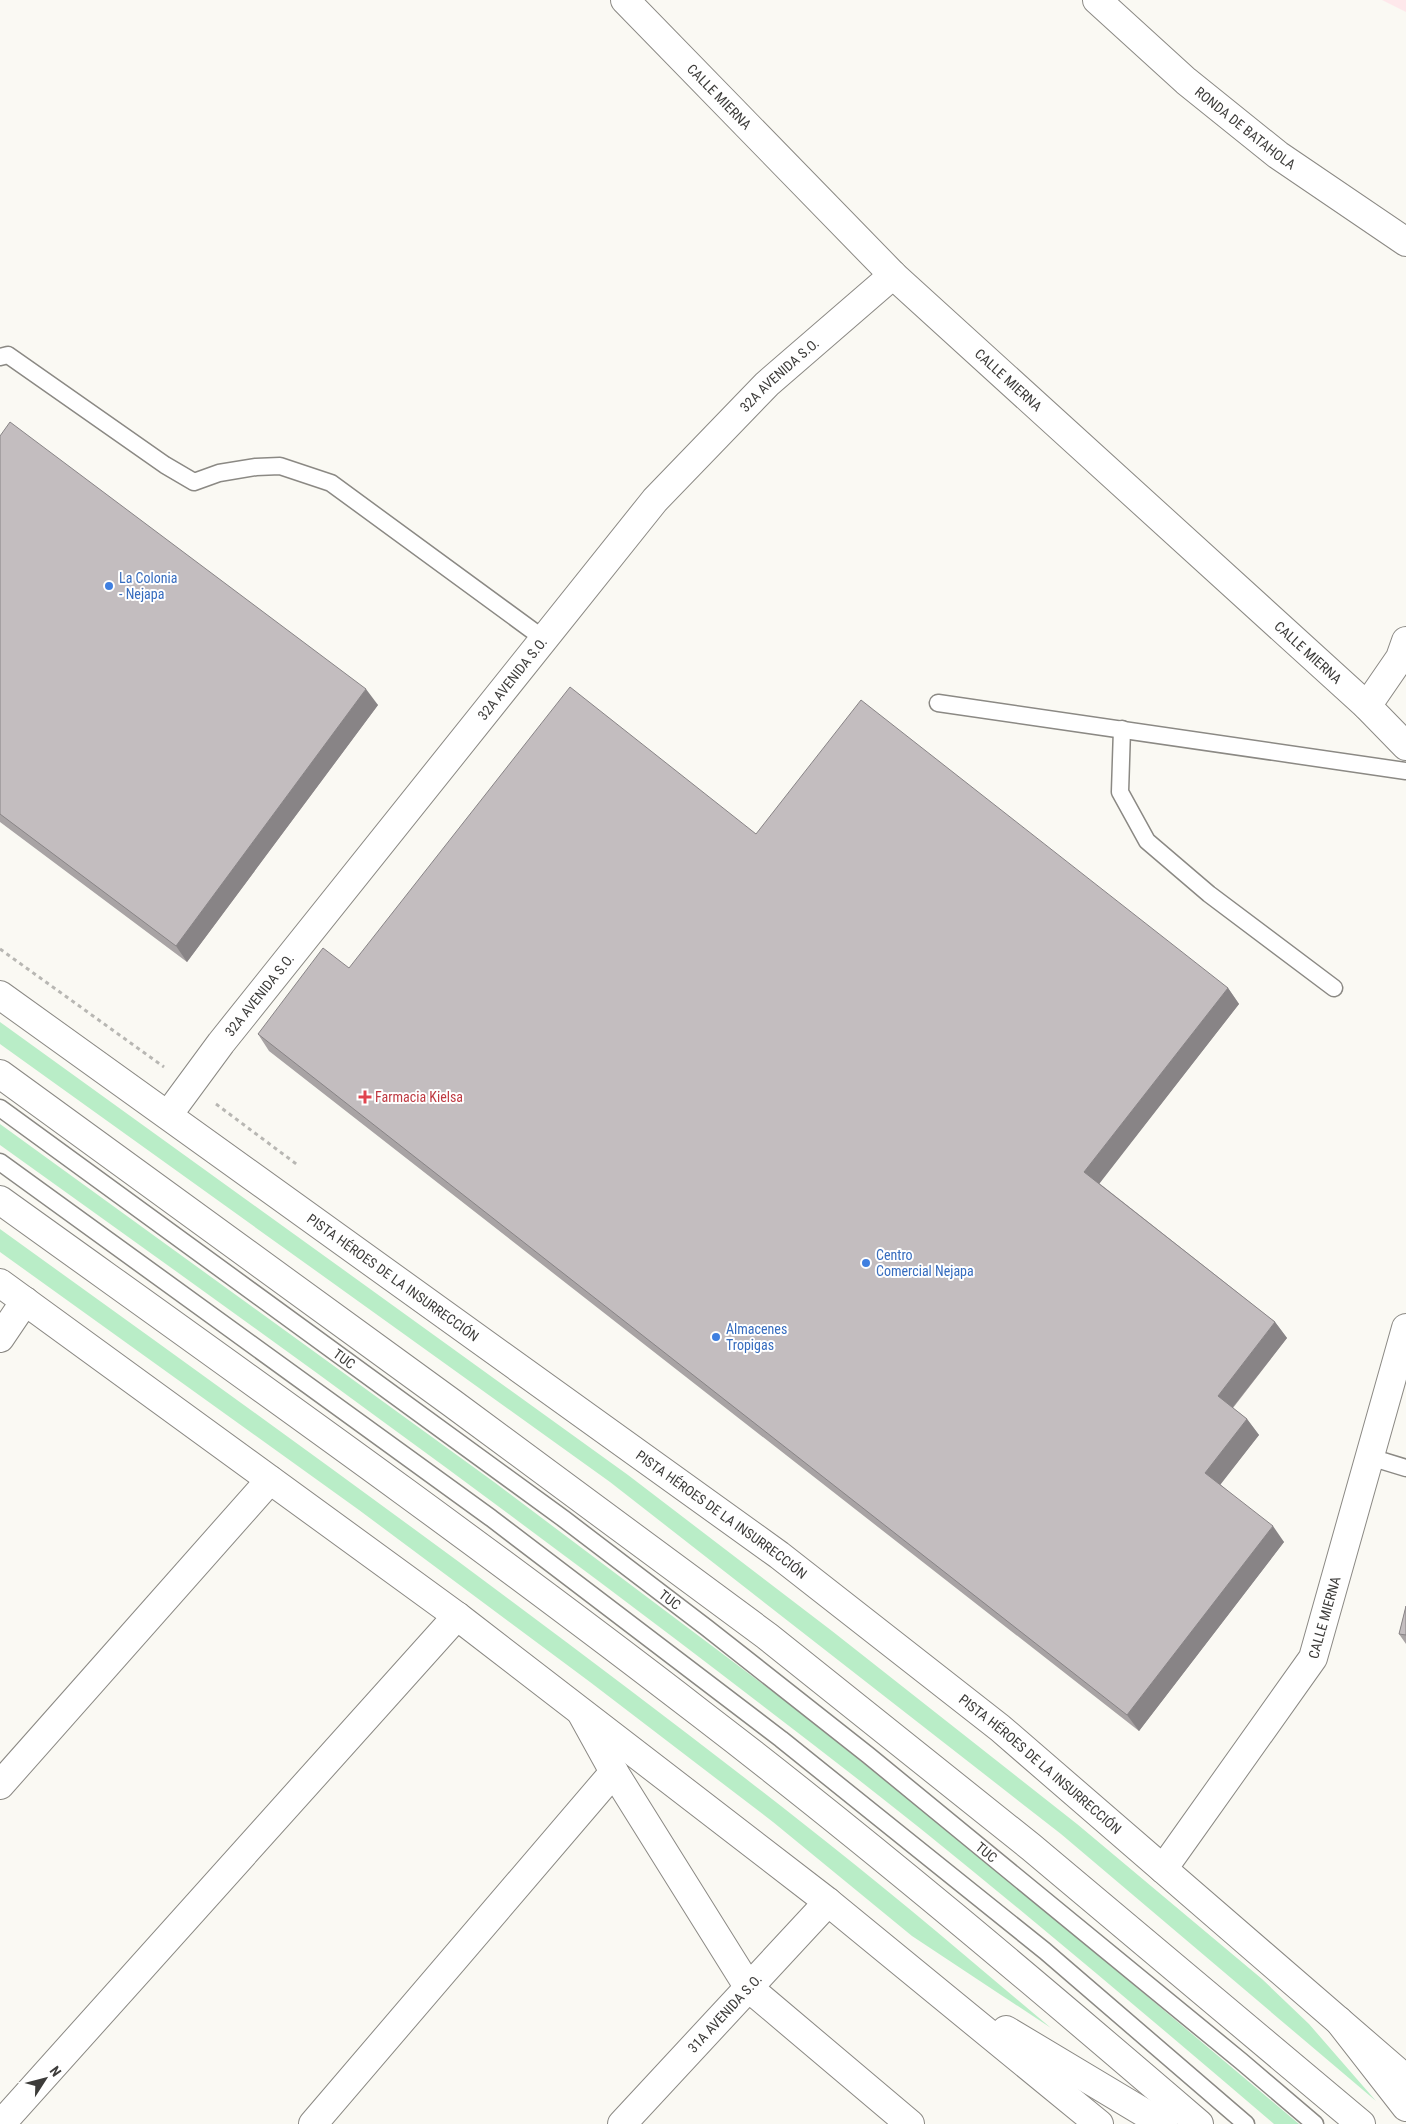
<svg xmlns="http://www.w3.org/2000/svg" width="1406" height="2124" font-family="'Roboto Condensed',sans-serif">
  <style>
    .industrial { fill: #fee8eb }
    .green { fill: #b9edc7 }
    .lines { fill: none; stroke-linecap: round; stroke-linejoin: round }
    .lane-casing { stroke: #8b8984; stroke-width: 19 }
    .street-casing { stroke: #8b8984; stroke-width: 30 }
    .secondary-casing { stroke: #8b8984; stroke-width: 30 }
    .primary-casing { stroke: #8b8984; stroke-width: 30 }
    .path { stroke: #b8b7b3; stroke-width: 3; stroke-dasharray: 4 4; stroke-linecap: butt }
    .lane { stroke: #fff; stroke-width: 16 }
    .street { stroke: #fff; stroke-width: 28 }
    .secondary { stroke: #fff; stroke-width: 28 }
    .primary { stroke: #fff; stroke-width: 28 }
    .wall { fill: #a8a3a4 }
    .shaded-wall { fill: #888486 }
    .building { fill: #c3bdbf; stroke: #888486 }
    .shop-dot { fill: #3f7fe0; stroke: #fff; stroke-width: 2 }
    .health-dot { fill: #e0444e; stroke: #fff; stroke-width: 2 }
    .labels { text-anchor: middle; stroke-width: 4; stroke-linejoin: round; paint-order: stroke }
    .street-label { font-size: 14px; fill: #3d3c3a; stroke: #fff }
    .shop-label { font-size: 14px; fill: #366cbe; stroke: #fff; text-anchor: start }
    .health-label { font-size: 14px; fill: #be3a42; stroke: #fff; text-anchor: start }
  </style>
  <rect width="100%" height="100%" fill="#faf9f3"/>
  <!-- industrial -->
  <path class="industrial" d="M1382 0H1406V12Z"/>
  <!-- green -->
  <path class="green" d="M0 1022 628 1475 832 1631 1077 1824 1262 1979 1309 2024 1376 2101 1061 1834 610 1482 0 1044Z
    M0 1124 494 1482 788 1703 1002 1874 1299 2124H1274C1157 2024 1040 1925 921 1829 841 1765 759 1703 678 1641 455 1472 228 1308 0 1145Z
    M0 1229C269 1423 539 1616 800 1821 886 1888 968 1958 1051 2028L912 1936 773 1822 590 1682 359 1510 0 1252Z"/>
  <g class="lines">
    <!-- lane casing -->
    <g class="lane-casing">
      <g id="lane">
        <path d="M0 357 8 355 165 465 194 482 219 473 256 467 280 466 331 483 544 639"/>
        <path d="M938 703 1406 771"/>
        <path d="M1122 729 1120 792 1147 841 1209 894 1334 988"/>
        <path id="s1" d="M0 1108 564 1519 707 1628 868 1755 1241 2061 1315 2124"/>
        <path d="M0 1162 491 1518 781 1739 1045 1951 1246 2124"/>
        <path d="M1370 1457 1406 1468"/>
      </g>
    </g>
    <!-- street casing -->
    <g class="street-casing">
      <g id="street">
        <path id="s2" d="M625 0 893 275 1367 706 1406 746"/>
        <path id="s3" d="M1097 0 1186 81 1278 155 1406 242"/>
        <path d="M1367 706 1400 658 1406 641"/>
        <path id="s4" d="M168 1115 221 1043 655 500 767 384 893 275"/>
        <path d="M0 1338 25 1301"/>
        <path d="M582 1714 614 1772 749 1988 910 2124"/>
        <path d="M0 1785 270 1480"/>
        <path id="s5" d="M1163 1869 1313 1658 1406 1328"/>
        <path d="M1 2124 457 1616"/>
        <path d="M313 2124 614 1772"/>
      </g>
    </g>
    <!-- secondary casing -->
    <g class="secondary-casing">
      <g id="secondary">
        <path id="s6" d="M0 995 779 1555 1000 1728 1406 2079"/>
        <path d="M0 1283 457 1616 828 1902 1099 2124"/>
        <path d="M1006 2030 1163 2124"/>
        <path id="s7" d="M622 2124 828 1902"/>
      </g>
    </g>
    <!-- primary casing -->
    <g class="primary-casing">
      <path id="primary" d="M0 1074 452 1403 767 1636 1031 1847 1361 2124
        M0 1200C235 1369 471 1536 700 1713 871 1844 1036 1984 1199 2124
        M1339 2021 1406 2107"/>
    </g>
    <!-- path -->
    <path class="path" d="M0 949 164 1067
      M216 1104 299 1166"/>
    <!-- lane -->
    <use href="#lane" class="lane"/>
    <!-- street -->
    <use href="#street" class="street"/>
    <!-- secondary -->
    <use href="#secondary" class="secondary"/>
    <!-- primary -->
    <use href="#primary" class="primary"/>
  </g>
  <!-- wall -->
  <path class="wall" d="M0 436 378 705 187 962 0 822Z
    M756 834 1228 988 1239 1004 1099 1183 1275 1322 1287 1338 1233 1408 1247 1419 1259 1435 1220 1484 1284 1542 1139 1731 269 1051 258 1034 349 968Z
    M1406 1606V1644L1399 1634Z"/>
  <!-- shaded-wall -->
  <path class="shaded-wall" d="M366 689 378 705 187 962 176 946Z
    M1228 988 1239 1004 1096 1188 1084 1172Z
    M1275 1322 1287 1338 1229 1412 1218 1396Z
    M1247 1419 1259 1435 1217 1489 1205 1473Z
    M1273 1526 1284 1542 1139 1731 1127 1715Z"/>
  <!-- building -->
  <path class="building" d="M10 422 366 689 176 946 0 814V436Z
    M570 687 756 834 861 700 1228 988 1084 1172 1275 1322 1218 1396 1247 1419 1205 1473 1273 1526 1127 1715 258 1034 323 948 349 968Z
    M1406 1606V1635L1399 1634Z"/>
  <!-- markers -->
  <g class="shop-dot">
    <circle cx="109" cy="586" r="5"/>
    <circle cx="866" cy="1263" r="5"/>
    <circle cx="716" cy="1337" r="5"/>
  </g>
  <path class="health-dot" d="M362.5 1089.5h5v5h5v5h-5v5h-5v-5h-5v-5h5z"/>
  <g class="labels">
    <!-- street labels -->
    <g class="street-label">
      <text dy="5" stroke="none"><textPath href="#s2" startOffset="135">CALLE MIERNA</textPath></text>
      <text dy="5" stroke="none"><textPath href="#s3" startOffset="196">RONDA DE BATAHOLA</textPath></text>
      <text dy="5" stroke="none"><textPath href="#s4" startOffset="961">32A AVENIDA S.O.</textPath></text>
      <text dy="5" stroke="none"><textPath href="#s2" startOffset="540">CALLE MIERNA</textPath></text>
      <text dy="5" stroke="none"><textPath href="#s2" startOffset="945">CALLE MIERNA</textPath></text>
      <text dy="5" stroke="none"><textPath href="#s4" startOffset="556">32A AVENIDA S.O.</textPath></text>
      <text dy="5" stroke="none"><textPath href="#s4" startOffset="151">32A AVENIDA S.O.</textPath></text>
      <text dy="5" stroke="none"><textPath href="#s6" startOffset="484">PISTA HÉROES DE LA INSURRECCIÓN</textPath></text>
      <text dy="5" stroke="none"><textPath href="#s1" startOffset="426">TUC</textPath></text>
      <text dy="5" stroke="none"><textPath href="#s6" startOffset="889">PISTA HÉROES DE LA INSURRECCIÓN</textPath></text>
      <text dy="5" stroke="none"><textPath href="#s1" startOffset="831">TUC</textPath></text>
      <text dy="5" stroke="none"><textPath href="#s5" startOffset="301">CALLE MIERNA</textPath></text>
      <text dy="5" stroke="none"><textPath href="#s6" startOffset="1294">PISTA HÉROES DE LA INSURRECCIÓN</textPath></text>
      <text dy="5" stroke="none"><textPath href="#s1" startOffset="1236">TUC</textPath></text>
      <text dy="5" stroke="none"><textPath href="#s7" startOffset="151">31A AVENIDA S.O.</textPath></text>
    </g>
    <!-- shop labels -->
    <g class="shop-label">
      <text x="119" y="583">La Colonia<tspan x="119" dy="16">- Nejapa</tspan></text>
      <text x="876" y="1260">Centro<tspan x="876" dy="16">Comercial Nejapa</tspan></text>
      <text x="726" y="1334">Almacenes<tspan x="726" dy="16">Tropigas</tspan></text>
    </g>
    <!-- health labels -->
    <g class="health-label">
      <text x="375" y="1102">Farmacia Kielsa</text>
    </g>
  </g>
  <!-- north arrow -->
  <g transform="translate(45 2079) rotate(54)" stroke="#ffffff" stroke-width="4" paint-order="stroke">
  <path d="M0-4L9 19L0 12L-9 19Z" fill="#3d3c3a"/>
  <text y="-8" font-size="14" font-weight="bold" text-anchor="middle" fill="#3d3c3a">N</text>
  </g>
</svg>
